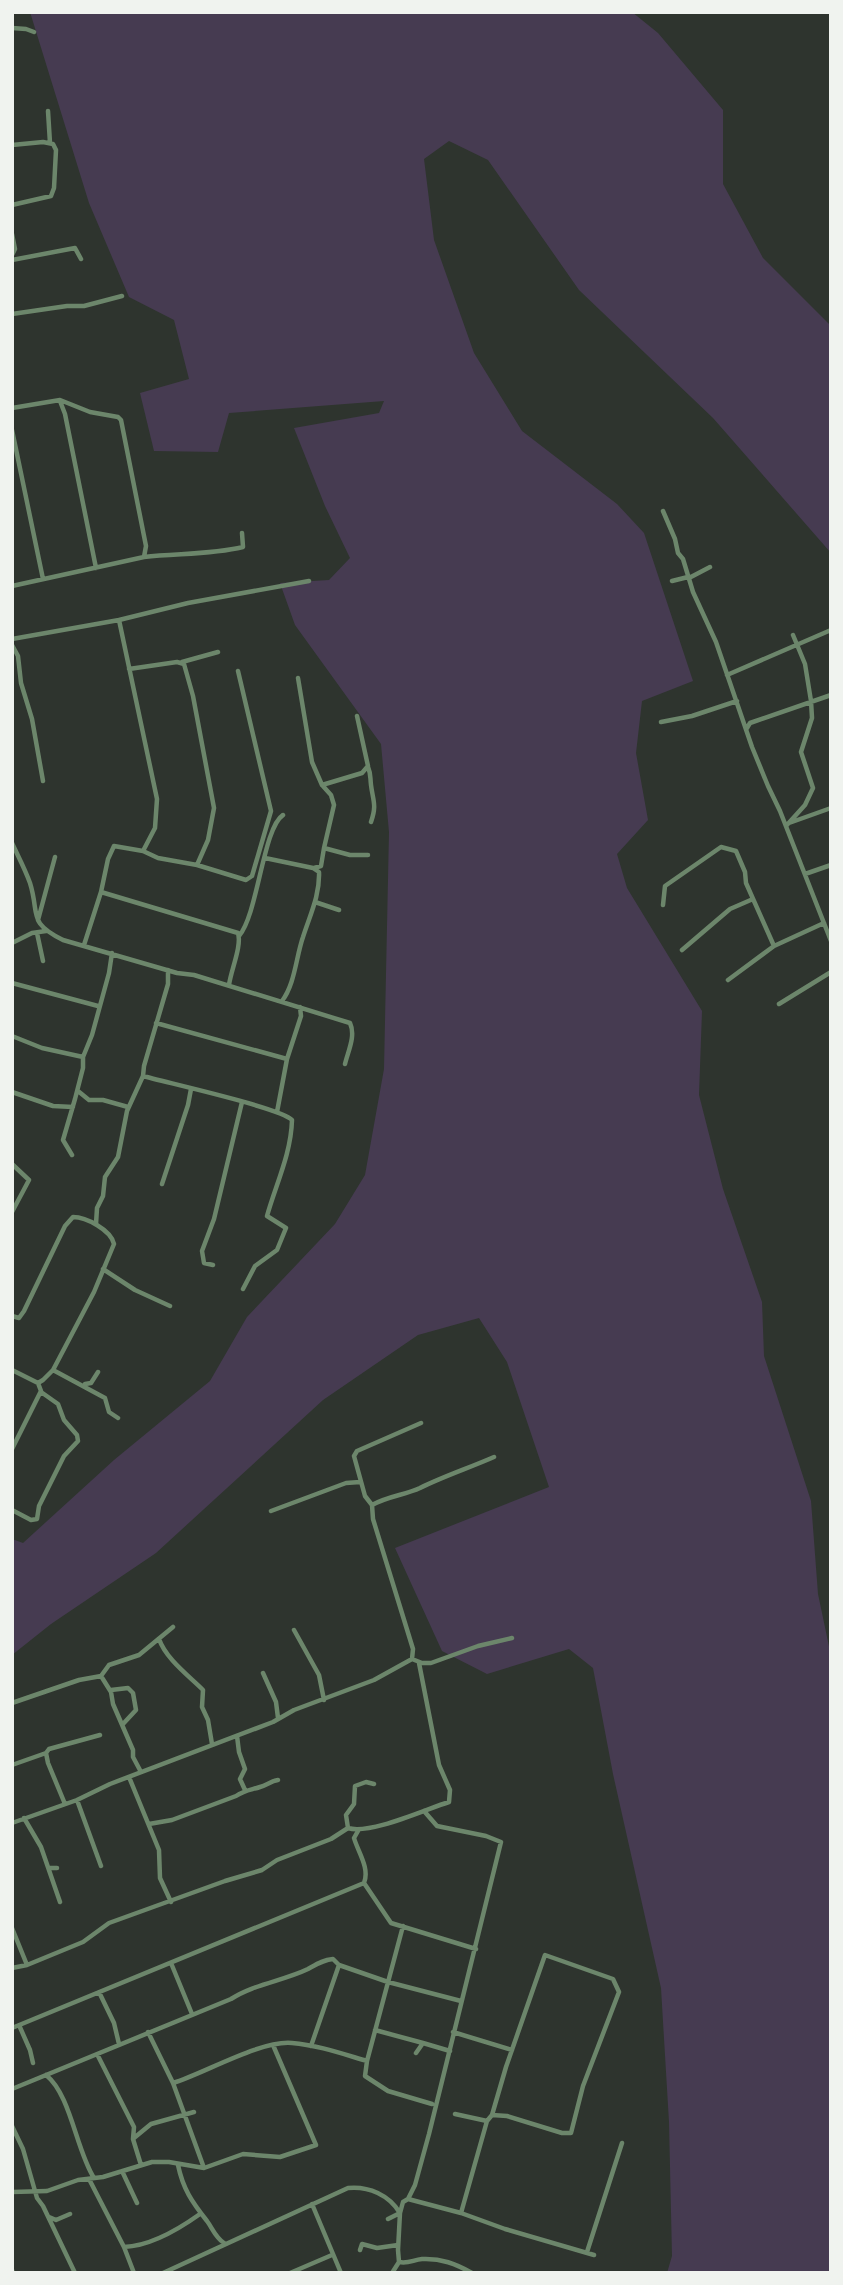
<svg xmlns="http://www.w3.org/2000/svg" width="843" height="2285" font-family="'Asap Condensed',sans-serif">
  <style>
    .green { fill: #463b51 }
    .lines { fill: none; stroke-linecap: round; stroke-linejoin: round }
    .street { stroke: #6c866b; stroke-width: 4.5 }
  </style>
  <rect width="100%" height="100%" fill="#2e342e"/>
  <!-- green -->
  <path class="green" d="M30 12H632L658 33 723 110V184L763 258 831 326V553L713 418 579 290 488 160 449 141 424 159 434 240 474 353 522 431 617 504 644 533 693 681 642 701 636 753 648 820 617 854 627 888 702 1011 699 1095 723 1189 762 1302 764 1356 811 1501 818 1594 831 1656V2273H667L672 2256 669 2122 661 1988 613 1774 593 1668 569 1649 487 1674 442 1651 395 1548 549 1487 507 1362 479 1318 418 1335 323 1400 156 1553 51 1624 12 1655V1539L23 1543 114 1460 210 1381 247 1317 335 1224 365 1175 384 1069 389 832 381 744 295 625 280 583 329 580 350 558 325 506 294 428 379 413 384 401 229 413 218 452 154 451 140 393 189 379 174 320 129 297 89 203Z"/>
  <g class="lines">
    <!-- street -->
    <path class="street" d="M12 28 26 29 34 32
      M48 111 50 143
      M12 145 43 142 53 144 56 150 54 188 51 196 12 205
      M12 234 15 249 12 255
      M12 260 75 248 81 259
      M12 314 67 306H84L122 296
      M60 401 65 414 96 568
      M12 408 60 400 90 412 118 417 121 420 146 546 144 557 12 586
      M12 430 43 579
      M663 511 675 539 678 553 683 559 693 592 716 642 752 747 768 786 780 811 831 941
      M144 557C177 553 210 555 243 547L242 533
      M689 578 710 567
      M672 581 688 577
      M119 620 188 603 309 581
      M12 639 119 620 157 799 155 828 143 851
      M12 645 18 656 21 683 32 719 43 781
      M182 662 218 652
      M129 669 177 662 184 664 193 696 214 808 208 840 197 865
      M727 675 831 630
      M298 678 312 762 322 785 331 795 334 805 324 848
      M661 722 692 716 737 701
      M747 728 750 723 831 695
      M368 767C371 774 370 777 371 785 373 801 377 805 371 822
      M322 785 362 773 368 766 357 716
      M789 823 831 808
      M786 826 805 805 813 788 801 752 812 718 811 701 805 664 793 635
      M12 843C18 856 25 869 30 883 40 915 27 922 63 940L177 973 194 975 350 1023C356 1036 348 1051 345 1064
      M265 858 313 868 319 872C320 895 310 915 303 937 296 957 295 984 282 1001
      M314 868 321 866 324 848 350 855H368
      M805 874 831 865
      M101 892 238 933C242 946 231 970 229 985
      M315 902 339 910
      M663 905 665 886 721 847 736 851 745 872 746 883 774 946 824 923
      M38 920 55 857
      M37 933 43 961
      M239 936C258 914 263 828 283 815
      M12 943 32 933 46 931
      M84 945 101 892 108 859 114 846 143 851 158 858 197 865 246 880 252 876 271 811 238 671
      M682 950 730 909 753 899
      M728 980 774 946
      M12 983 98 1006
      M779 1004 831 972
      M156 1023 287 1059
      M12 1036 42 1048 83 1057
      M143 1076C168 1083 281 1108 292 1120 291 1154 276 1184 267 1216L286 1228 277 1250 255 1266 243 1289
      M78 1091 89 1100H103L128 1107
      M12 1092 53 1106 73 1107
      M277 1112 287 1059 301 1016 300 1007
      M72 1155 63 1140 75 1099 83 1068V1057L92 1035 109 973 112 953
      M12 1164 29 1180 12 1212
      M162 1184 188 1105 191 1089
      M96 1224 97 1208 103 1196 105 1177 118 1157 127 1111 143 1076 144 1066 168 984V970
      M213 1265 204 1263 202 1251 214 1219 242 1102
      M103 1269 135 1290 170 1306
      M12 1316 19 1318 24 1311 65 1226 73 1217C86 1217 111 1230 114 1244L94 1292 53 1370 43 1380 38 1383
      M12 1370 38 1383 41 1391 12 1449
      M53 1370 105 1398 109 1412 118 1418
      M85 1384 91 1383 98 1372
      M372 1505C388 1496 405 1495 420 1488 444 1476 469 1468 494 1457
      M12 1510 31 1520 37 1519 39 1506 64 1456 78 1441 77 1435 64 1420 58 1404 41 1392
      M271 1511 346 1483 360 1482
      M294 1630 319 1675 324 1700
      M159 1639C166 1659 189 1676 203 1690L202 1707 208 1720 212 1744
      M412 1659 413 1649 373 1519 372 1505 365 1496 354 1456 357 1451 421 1423
      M263 1673 276 1702 278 1718
      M101 1676 111 1692 113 1704 133 1750V1757L141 1772
      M111 1690 128 1688 133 1693 136 1710 123 1724
      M12 1703 79 1680 101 1676 109 1665 139 1655 173 1627
      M237 1736 239 1752 245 1769 240 1779 245 1790
      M46 1753 48 1763 65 1804
      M12 1765 46 1753 49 1749 100 1735
      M129 1777 159 1850 160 1878 171 1902
      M77 1800 101 1866
      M24 1818 41 1847 60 1902
      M12 1823 77 1800 110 1784 273 1722 294 1710 374 1680 412 1659 422 1663H431L478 1646 512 1638
      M149 1824 172 1820 236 1796C245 1790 251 1790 260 1787 267 1785 271 1781 278 1780
      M348 1828 346 1815 354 1804 355 1786 366 1782 374 1784
      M358 1831 354 1838C358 1852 370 1868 364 1883L391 1923 476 1949
      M49 1868H57
      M12 1928 27 1965
      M171 1963 192 2014
      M12 1968 27 1965 83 1942 109 1923 225 1881 262 1870 277 1860 331 1839 348 1828C370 1835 426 1809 449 1802L450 1790 439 1765 419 1663
      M99 1992 114 2023 119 2044
      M19 2025 30 2050 33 2063
      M12 2028 364 1883
      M375 2030 423 2043
      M148 2032 173 2083C205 2073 261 2040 292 2043 317 2045 343 2054 367 2061L403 1926
      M453 2032 512 2050
      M416 2053 423 2043 450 2051
      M97 2054 134 2127 133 2139 141 2165
      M367 2061 365 2076 388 2091 432 2104
      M46 2075C71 2095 76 2150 94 2178
      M173 2083 204 2168
      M12 2089 231 1999C254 1984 283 1981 308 1969 317 1964 323 1960 333 1959L339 1965 311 2046 339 1965 388 1982 461 2001
      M455 2114 487 2121 461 2213
      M487 2121 492 2115 506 2067 545 1955 613 1979 619 1992 583 2086 571 2133H562L507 2116 492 2115
      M12 2126 23 2149 37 2198 43 2206 75 2273
      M134 2138 151 2124 194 2112
      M178 2165C183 2189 192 2202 207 2221 213 2229 215 2237 224 2243
      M122 2171 137 2203
      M89 2179 124 2247 134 2273
      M12 2192 47 2191 78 2180 103 2177 152 2162H169L204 2168 243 2154 280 2157 316 2145 273 2045
      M408 2199 461 2213 505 2229 594 2255
      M312 2204 341 2273
      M49 2217 56 2220 70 2214
      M388 2219 400 2213 398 2250 399 2262 392 2273
      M124 2247C150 2246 179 2229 200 2214
      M360 2250 362 2244 377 2248 398 2245
      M587 2252 622 2143
      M399 2262C408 2264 413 2260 422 2259 441 2258 456 2264 472 2273
      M12 2270 13 2273
      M163 2273 348 2188C369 2186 389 2195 400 2213L403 2202 408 2199 415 2185 429 2134 501 1842 486 1836 437 1826 424 1811
      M290 2273 332 2255"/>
  </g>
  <!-- border -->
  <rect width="843" height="2285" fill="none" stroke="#f0f3ef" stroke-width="28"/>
</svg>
